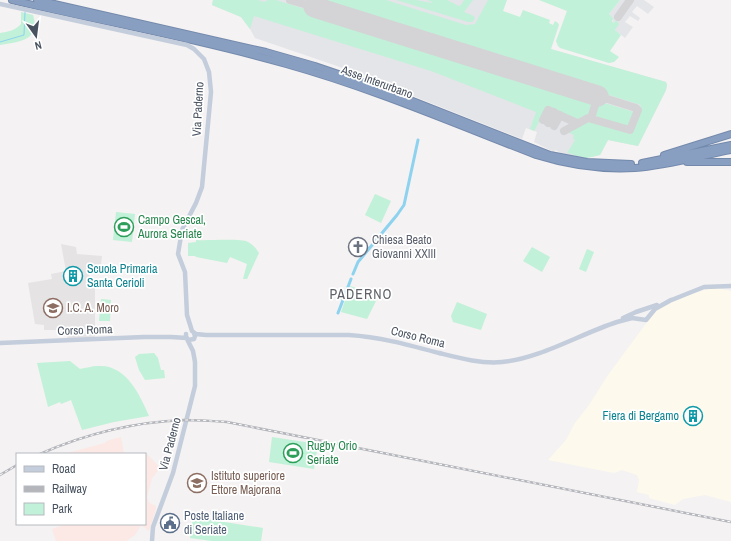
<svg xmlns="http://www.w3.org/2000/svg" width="731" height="541" font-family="'Archivo Narrow',sans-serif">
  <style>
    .commercial { fill: #fdfaed }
    .education { fill: #e5e3e4 }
    .medical { fill: #fce8e4 }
    .airport { fill: #e4e5e9 }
    .green { fill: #c1f1d8 }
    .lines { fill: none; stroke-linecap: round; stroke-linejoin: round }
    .stream { stroke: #8dd2ef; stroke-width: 1 }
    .canal { stroke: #8dd2ef; stroke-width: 3 }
    .taxiway { stroke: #d4d4d7; stroke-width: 8 }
    .runway { stroke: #d4d4d7; stroke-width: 21 }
    .highway-casing { stroke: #748aad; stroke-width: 8 }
    .secondary { stroke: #c4cddb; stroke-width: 4.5 }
    .highway { stroke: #899fc1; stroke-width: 6 }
    .rail-casing { stroke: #b4b6bc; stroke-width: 2.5 }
    .rail { stroke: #fff; stroke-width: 1; stroke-dasharray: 3; stroke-linecap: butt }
    .labels { text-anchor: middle; stroke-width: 3.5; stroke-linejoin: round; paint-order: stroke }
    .street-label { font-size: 12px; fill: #495360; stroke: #fff }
    .leisure-label { font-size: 12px; fill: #27864d; stroke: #fff; text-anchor: start }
    .worship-label { font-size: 12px; fill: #5b616d; stroke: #fff; text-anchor: start }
    .culture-label { font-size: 12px; fill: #0d838f; stroke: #fff; text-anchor: start }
    .education-label { font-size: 12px; fill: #785e54; stroke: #fff; text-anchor: start }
    .service-label { font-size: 12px; fill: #4e5e75; stroke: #fff; text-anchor: start }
    .quarter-label { font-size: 14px; letter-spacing: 1px; fill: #5e6167; stroke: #fff }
  </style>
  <rect width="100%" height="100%" fill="#f4f2f2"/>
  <!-- commercial -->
  <path class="commercial" d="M718 288 731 291V502L705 495 683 499 675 505 649 498V495L637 492 639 480 637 475 622 470 614 473 548 460 566 440 575 423 589 405 608 375 656 310 691 294 708 289Z"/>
  <!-- education -->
  <path class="education" d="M61 244 76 247 77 254 102 256 100 272H92L89 274 90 282 95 283V338H67V330H44V325L35 324 28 283 52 279 51 274 66 271Z"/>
  <!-- medical -->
  <path class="medical" d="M121 437 124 454H64L105 443 109 440Z
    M146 453 160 468 152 478 147 497 149 503 156 506V509L149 531 141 525 135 535 126 541H56L52 529 66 524H145V454H142Z"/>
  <!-- airport -->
  <path class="airport" d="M213 0H490L476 28 666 82 667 85 666 90 638 146 608 140 600 155 587 158 561 153 555 150 554 152 534 142 537 132 526 128 522 139 337 66 255 38 250 29 241 17 212 5Z
    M620 0H644L654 7 648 14 637 6 632 12 640 18 638 21 630 16 625 22 633 27 625 38 615 30 614 23 609 14Z"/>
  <!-- green -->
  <path class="green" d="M213 0H258L264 2 268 0H276L593 99C596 111 586 117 577 121L547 107 534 131 530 129 536 112 431 71 254 16 250 29 241 17 212 5Z
    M305 0H386L466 25 475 24 488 0H507L503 11 520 17 523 10 550 20 549 23 553 25 555 21 558 23 559 25 551 49 666 82 667 85 666 90 638 146 608 140 600 155 587 158 573 155V154L567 153 575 140 573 139 574 135 565 131 589 120 632 133 641 105Z
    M396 0H416L432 3V2L427 0H447L459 6 461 5 464 0H473L464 12 474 16 475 19 472 22H468Z
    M539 0H620L609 14 613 18 612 21 614 23 616 20 619 24 615 30 621 35 610 51 619 57 614 62 609 63 560 48 558 46 556 41 567 11Z
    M21 12 33 15C41 41 18 42 0 45V33C8 32 16 30 21 24Z
    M598 101 634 112 635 114 631 127 627 128 597 118 595 113Z
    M375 194 391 201 381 223 365 215Z
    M116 212 135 214 132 242 113 240Z
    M196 240C207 241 241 238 248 242 253 245 256 248 259 253L247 279H243L247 264 230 257 227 263 196 257 195 256H188V243L196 242Z
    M532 247 550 257 542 272 523 261Z
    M587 249 594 252 586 272 579 269Z
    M350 286 379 295 367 319 341 312Z
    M101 299 111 300 110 321H99Z
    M457 302 487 314 481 330 453 322 451 316Z
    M154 353 158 358 161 370H164L165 378 145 380 139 370 135 357 139 354Z
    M70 361 80 369C86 368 92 366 98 366 126 364 140 395 149 416L114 422 82 430 71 400 61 404 60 402 48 407 37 363Z
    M272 437 318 444 314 469 269 462Z
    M193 517 263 528 261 541H212L190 538Z"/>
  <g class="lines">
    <!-- stream -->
    <path class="stream" d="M0 42 24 35 25 12"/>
    <!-- canal -->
    <path class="canal" d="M353 274 358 262 397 215 404 205 418 140
      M338 313 351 279"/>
    <!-- taxiway -->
    <path class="taxiway" d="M290 0 314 7
      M618 17 630 0
      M543 120 548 110 577 123
      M548 123 554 112
      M554 126 560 115
      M564 131 588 118 630 130 638 110 636 108 598 96 591 118"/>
    <!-- runway -->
    <path class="runway" d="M314 7 598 96"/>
    <!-- highway casing -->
    <g class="highway-casing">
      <path id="highway" d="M12 0C103 22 196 38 286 64 372 88 453 123 536 155 568 165 601 170 635 168 667 166 700 156 731 150
        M37 0 266 52 315 66 377 87 550 155 587 162 631 164
        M664 155 731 134
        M687 162H731
        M642 163 731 145"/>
    </g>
    <!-- secondary -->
    <path class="secondary" d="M0 4 187 45 194 49 204 59 209 72 211 92 202 187 196 203 182 230 178 254 185 272 187 315 192 331
      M669 301 704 287 731 286
      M623 318 636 312 657 305
      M192 331 196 334 206 335H349C380 337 409 345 439 353 459 358 481 364 502 362 539 359 580 334 617 322L632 318 646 320 655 309 671 300
      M188 340 194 339 195 336 194 333
      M0 343 144 337H171L187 338
      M152 541 153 527 173 473 195 386V362L193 351 186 337V334"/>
    <!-- highway -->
    <use href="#highway" class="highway"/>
    <!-- rail casing -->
    <g class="rail-casing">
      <path id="rail" d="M40 454C85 434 135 422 184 420 198 420 213 421 227 422L731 522
        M0 475 17 465"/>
    </g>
    <!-- rail -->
    <use href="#rail" class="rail"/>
  </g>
  <!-- icons -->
  <defs>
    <g id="stadium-ring" transform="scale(1)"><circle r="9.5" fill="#fff" stroke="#2e9e5b" stroke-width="1.5"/><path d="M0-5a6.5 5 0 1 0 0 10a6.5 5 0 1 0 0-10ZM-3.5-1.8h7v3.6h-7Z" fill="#2e9e5b"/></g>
    <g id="church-ring" transform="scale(1)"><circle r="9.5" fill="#fff" stroke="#6b7280" stroke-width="1.5"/><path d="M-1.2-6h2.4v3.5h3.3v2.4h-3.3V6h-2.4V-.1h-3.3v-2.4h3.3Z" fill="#6b7280"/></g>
    <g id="building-ring" transform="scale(1)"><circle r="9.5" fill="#fff" stroke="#0f9aa8" stroke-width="1.5"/><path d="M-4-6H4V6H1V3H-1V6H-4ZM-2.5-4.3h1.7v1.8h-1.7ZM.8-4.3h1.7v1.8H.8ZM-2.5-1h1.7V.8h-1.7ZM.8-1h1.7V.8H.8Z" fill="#0f9aa8"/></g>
    <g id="school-ring" transform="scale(1)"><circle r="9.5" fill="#fff" stroke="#8d6e63" stroke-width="1.5"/><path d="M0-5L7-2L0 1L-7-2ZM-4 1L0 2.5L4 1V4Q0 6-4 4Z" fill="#8d6e63"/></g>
    <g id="civic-ring" transform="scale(1)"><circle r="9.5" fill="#fff" stroke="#5c6f8a" stroke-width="1.5"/><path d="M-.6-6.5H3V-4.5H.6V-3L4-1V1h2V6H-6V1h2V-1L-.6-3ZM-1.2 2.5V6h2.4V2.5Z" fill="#5c6f8a"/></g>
  </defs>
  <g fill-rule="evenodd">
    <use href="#stadium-ring" x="124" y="227"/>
    <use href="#church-ring" x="358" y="247"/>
    <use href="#building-ring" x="73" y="276"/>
    <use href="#school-ring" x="53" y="308"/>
    <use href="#building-ring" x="693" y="416"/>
    <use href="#stadium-ring" x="293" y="453"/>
    <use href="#school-ring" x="197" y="483"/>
    <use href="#civic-ring" x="170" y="523"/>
  </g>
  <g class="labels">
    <!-- street labels -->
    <g class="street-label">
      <text transform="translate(377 82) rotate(20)" y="4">Asse Interurbano</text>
      <text transform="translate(198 109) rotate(-87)" y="4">Via Paderno</text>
      <text transform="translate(85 330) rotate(-2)" y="4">Corso Roma</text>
      <text transform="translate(418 337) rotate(14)" y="4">Corso Roma</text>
      <text transform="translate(170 444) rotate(-75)" y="4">Via Paderno</text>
    </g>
    <!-- leisure labels -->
    <g class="leisure-label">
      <text x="138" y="224">Campo Gescal,<tspan x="138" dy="14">Aurora Seriate</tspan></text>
      <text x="307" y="450">Rugby Orio<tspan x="307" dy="14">Seriate</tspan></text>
    </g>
    <!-- worship labels -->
    <g class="worship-label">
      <text x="372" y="244">Chiesa Beato<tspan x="372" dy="14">Giovanni XXIII</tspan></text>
    </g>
    <!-- culture labels -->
    <g class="culture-label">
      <text x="87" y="273">Scuola Primaria<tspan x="87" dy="14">Santa Cerioli</tspan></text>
      <text x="679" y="420" text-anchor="end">Fiera di Bergamo</text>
    </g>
    <!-- education labels -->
    <g class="education-label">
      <text x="67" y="312">I.C. A. Moro</text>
      <text x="211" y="480">Istituto superiore<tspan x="211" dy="14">Ettore Majorana</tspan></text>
    </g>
    <!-- service labels -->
    <g class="service-label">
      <text x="184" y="520">Poste Italiane<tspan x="184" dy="14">di Seriate</tspan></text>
    </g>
    <!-- quarter labels -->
    <g class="quarter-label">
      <text x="361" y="299">PADERNO</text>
    </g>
  </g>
  <!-- legend -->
  <rect x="16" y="453" width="130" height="72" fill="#ffffff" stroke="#b6babf"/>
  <rect x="24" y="466" width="20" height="6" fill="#c4cddb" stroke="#b6babf"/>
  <text x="52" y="473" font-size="12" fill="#495360">Road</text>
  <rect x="24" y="486" width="20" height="6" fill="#b4b6bc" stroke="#b6babf"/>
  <text x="52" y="493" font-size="12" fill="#495360">Railway</text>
  <rect x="24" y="503" width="20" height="12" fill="#c1f1d8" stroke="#b6babf"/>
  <text x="52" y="513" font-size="12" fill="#495360">Park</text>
  <!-- north arrow -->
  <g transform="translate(36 36) rotate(166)" stroke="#ffffff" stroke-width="3" paint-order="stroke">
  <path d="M0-3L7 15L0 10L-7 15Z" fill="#495360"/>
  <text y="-6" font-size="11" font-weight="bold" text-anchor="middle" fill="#495360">N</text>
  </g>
</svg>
